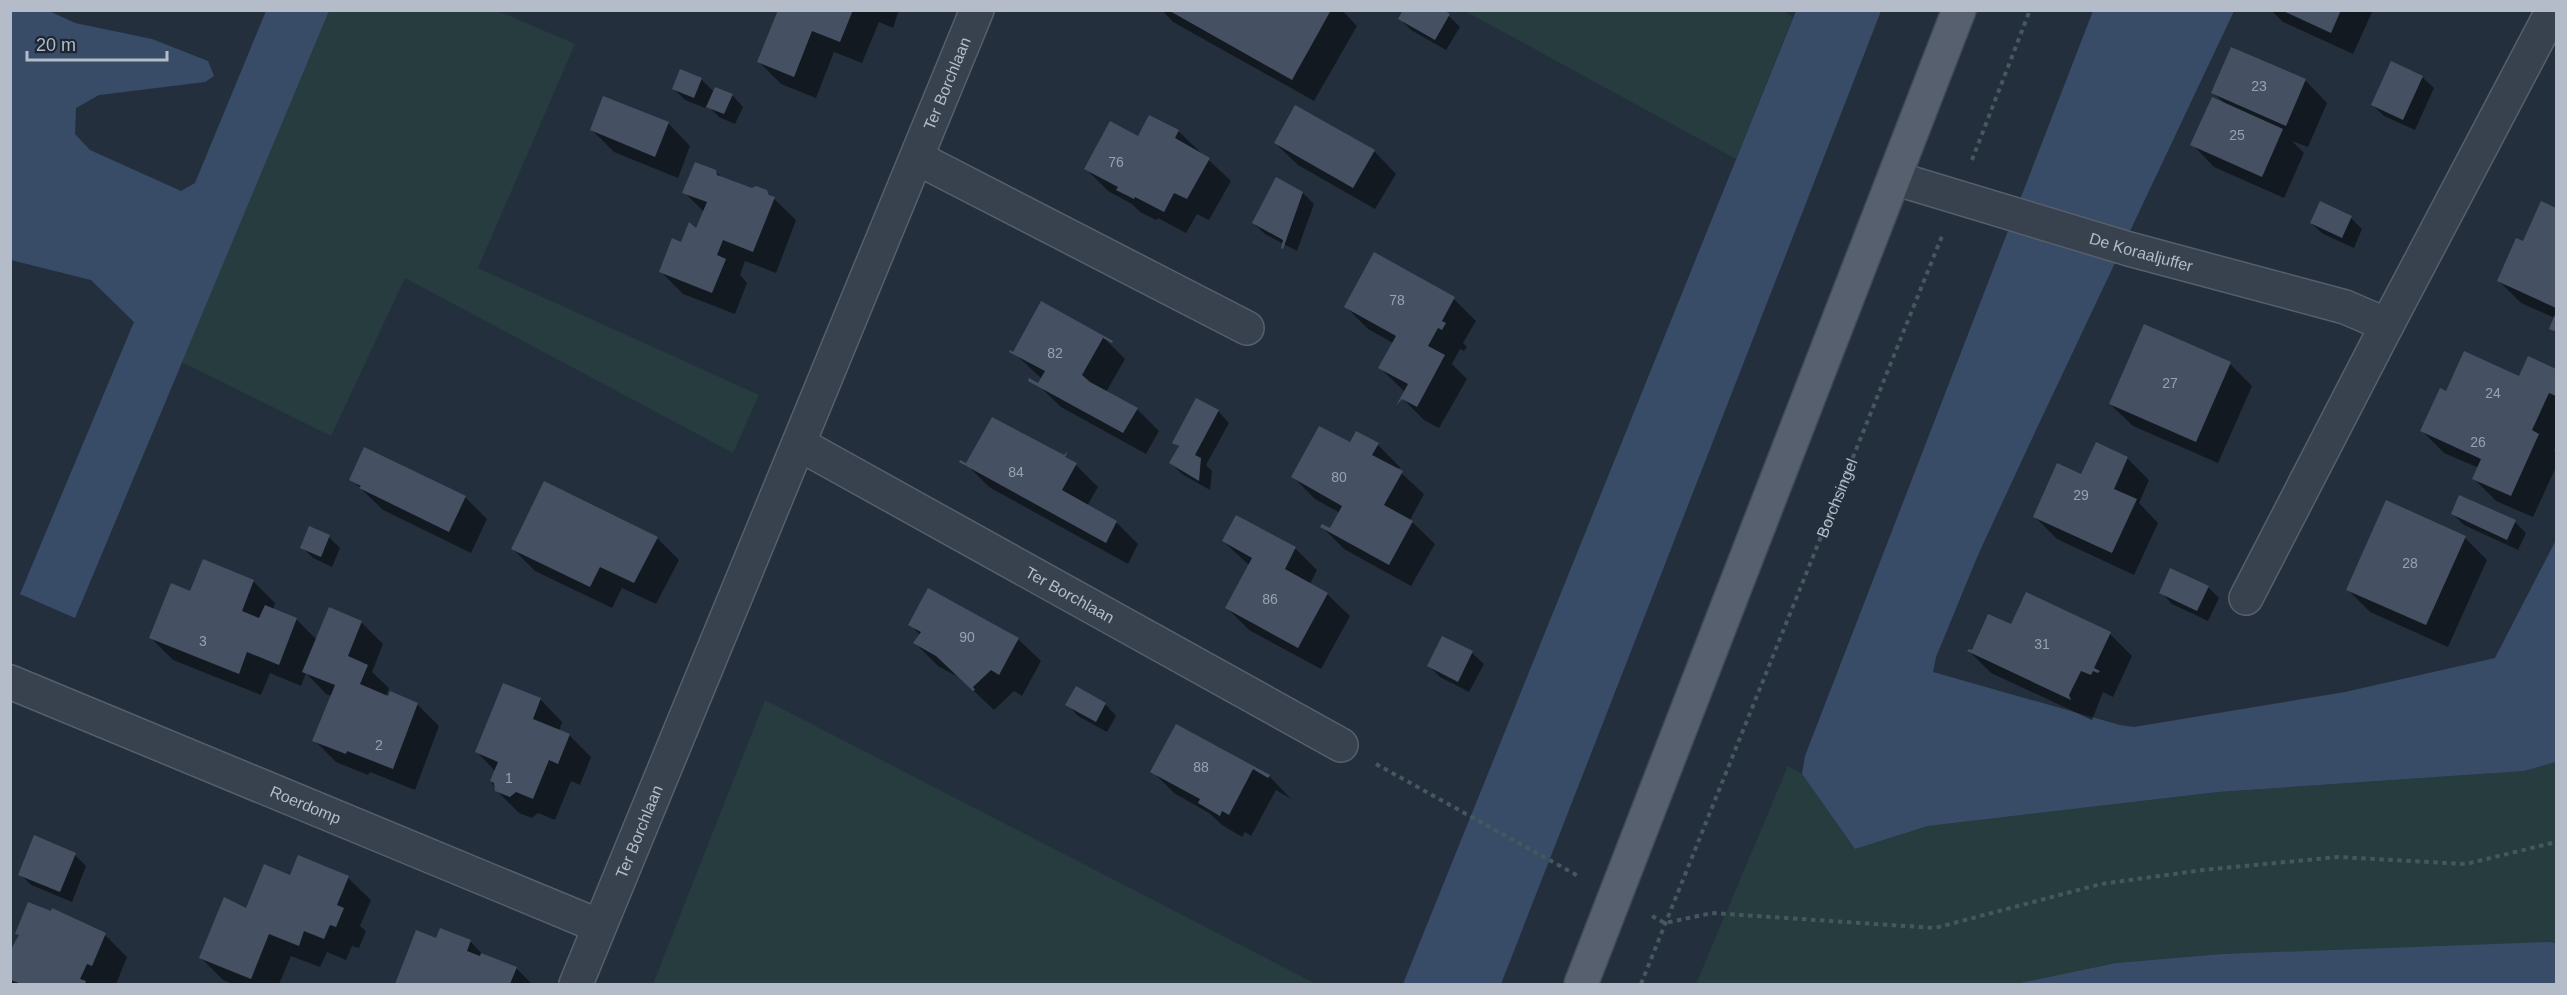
<svg xmlns="http://www.w3.org/2000/svg" width="2567" height="995" font-family="Arial,sans-serif">
  <style>
    .green { fill: #263c3f }
    .water { fill: #394c67 }
    .shadow { fill: #0007 }
    .building { fill: #455162 }
    .lines { fill: none; stroke-linecap: round; stroke-linejoin: round }
    .minor-casing { stroke: #565f6c; stroke-width: 36 }
    .major-casing { stroke: #414a57; stroke-width: 36 }
    .path { stroke: #44595c; stroke-width: 4; stroke-dasharray: 4.5 4.5; stroke-linecap: butt }
    .minor { stroke: #38414e; stroke-width: 33 }
    .major { stroke: #56606e; stroke-width: 33 }
    .labels { text-anchor: middle; stroke-width: 4.5; stroke-linejoin: round; paint-order: stroke }
    .number-label { font-size: 14px; fill: #98a1af }
    .street-label { font-size: 16px; fill: #b4bcc9; stroke: #1d2633 }
  </style>
  <rect width="100%" height="100%" fill="#242f3e"/>
  <!-- green -->
  <path class="green" d="M1781 10 1793 17 1736 159 1465 11Z
    M329 11H498L575 44 478 268 759 395 733 453 405 278 331 436 182 362Z
    M765 700 1316 984H653Z
    M2556 762V943L2222 954 2116 963 2015 984H1696L1788 766 1802 774 1855 849 1928 826 2218 792 2524 771Z"/>
  <!-- water -->
  <path class="water" d="M11 10 49 11 75 23 152 39 208 61 214 76 205 82 99 95 76 108 75 134 90 150 181 191 195 183 266 11H329L75 618 20 594 134 322 91 280 11 260Z
    M1796 11H1881L1501 984H1403Z
    M2093 11H2234L2036 430 1978 555 1936 657 1933 672 2120 725 2134 727 2345 692 2495 658 2556 540V762L2524 771 2218 792 1928 826 1855 849 1802 774 1805 756Z
    M2548 942 2556 943V984H2015L2116 963 2222 954Z"/>
  <!-- shadow -->
  <path class="shadow" d="M779 10H899L893 28 879 22 862 63 834 52 816 98 781 84 759 62Z
    M1162 10H1342L1357 26 1314 101 1173 22Z
    M2271 10H2373L2353 54 2283 22Z
    M1449 16 1460 27 1446 50 1411 30 1400 19Z
    M2422 77 2434 88 2415 130 2384 116 2373 105Z
    M701 79 714 92 732 95 743 107 735 124 719 117 707 105 705 108 685 100 674 89Z
    M2305 80 2327 103 2308 147 2292 141 2304 153 2284 198 2214 167 2192 144 2225 104 2213 92Z
    M668 123 690 146 678 178 614 152 592 130Z
    M1178 131 1231 181 1209 220 1197 214 1186 233 1158 218 1156 220 1140 212 1132 204 1108 191 1086 169 1138 138Z
    M1275 143 1374 151 1396 174 1375 209 1298 165Z
    M715 171 722 178 752 190 766 191 796 220 776 273 745 261 740 275 747 283 735 314 683 294 661 272 682 244 697 230 704 212 684 192Z
    M1303 193 1314 204 1297 251 1265 234 1253 223Z
    M2320 203 2351 218 2362 229 2354 248 2323 234 2311 223Z
    M2542 203 2556 210V334L2551 328 2555 318 2521 303 2499 281 2524 243Z
    M1375 254 1454 299 1476 321 1463 343 1467 347 1464 351 1460 349 1452 364 1467 379 1439 428 1424 420 1402 398 1405 392 1380 368 1393 343 1368 329 1346 307Z
    M1103 337 1125 359 1106 392 1137 409 1159 431 1146 454 1061 407 1038 385 1042 379 1014 353Z
    M2529 358 2556 370V446L2554 451 2556 453V467L2533 517 2496 501 2474 479 2479 468 2444 453 2422 431 2447 393 2519 378Z
    M2230 364 2252 386 2218 463 2133 426 2110 404Z
    M1218 411 1229 423 1206 465 1212 471 1210 490 1182 474 1171 463 1180 448 1174 443Z
    M1356 433 1378 445 1400 467 1398 470 1424 494 1410 520 1435 544 1411 586 1344 549 1322 527 1331 530 1340 513 1315 499 1293 477 1350 444Z
    M2127 458 2149 480 2139 503 2158 523 2134 575 2057 539 2035 517 2082 476Z
    M967 465H1076L1098 487 1087 506 1116 522 1138 544 1128 564 989 487Z
    M351 479 465 497 487 519 471 553 383 510Z
    M2453 514 2515 522 2526 533 2518 550 2464 525Z
    M329 537 340 548 332 567 313 558 302 547Z
    M657 538 679 560 656 604 622 588 612 608 535 571 513 549Z
    M2465 538 2487 560 2448 647 2370 612 2348 590Z
    M1223 541 1295 548 1317 570 1310 584 1327 594 1350 616 1321 669 1249 630 1227 608 1250 566Z
    M253 581 275 603 273 610 296 619 317 640 361 622 383 644 372 672 389 688 386 696 417 704 439 726 415 790 370 772 368 775 336 762 314 740 332 696 326 694 306 673 301 686 270 673 261 695 173 660 151 638 191 593Z
    M2208 587 2219 598 2208 621 2172 604 2161 592Z
    M929 590 1018 639 1041 661 1022 696 1014 691 994 710 960 678 938 666 916 644 920 635 910 624Z
    M2110 634 2132 656 2113 697 2103 692 2092 720 1991 673 1969 651Z
    M1443 638 1472 653 1484 664 1469 692 1440 677 1429 666Z
    M540 699 562 722 559 731 569 735 591 757 580 785 571 781 555 820 538 813 532 818 519 813 496 790 491 781 495 771 477 752Z
    M1067 704H1105L1116 716 1107 732 1078 716Z
    M1177 726 1269 776 1291 799 1276 790 1251 836 1245 832 1242 837 1222 825 1209 813 1174 793 1152 771Z
    M75 855 86 866 72 902 31 885 20 874Z
    M299 857 348 878 371 900 360 926 366 931 359 948 352 946 346 960 327 952 320 967 291 956 279 984H233L223 980 201 958 247 910 291 877Z
    M417 932 437 940 470 941 484 956 516 968 532 984H397Z
    M17 934 105 935 127 957 116 984H10V952L20 936Z"/>
  <!-- building -->
  <path class="building" d="M778 10H853L840 42 812 31 794 77 757 62Z
    M1168 10H1331L1292 80Z
    M1403 10H1443L1450 14 1435 40 1398 19Z
    M2281 10H2341L2331 33Z
    M2231 47 2306 79 2286 126 2211 93Z
    M2391 61 2423 76 2403 120 2371 105Z
    M680 69 702 78 694 98 672 89Z
    M715 87 733 94 724 114 706 107Z
    M603 96 669 122 655 157 590 130Z
    M2212 97 2283 129 2262 177 2190 145Z
    M1295 105 1375 150 1353 188 1274 143Z
    M1149 115 1179 130 1175 138 1210 158 1187 199 1174 193 1164 212 1135 197 1134 199 1116 190 1118 187 1084 169 1110 121 1138 136Z
    M695 162 716 170 717 175 752 188 756 186 767 190 769 195 775 197 753 252 723 240 717 255 726 259 712 293 659 272 672 238 681 242 689 222 696 228 707 202 682 193Z
    M1276 177 1303 192 1283 249 1281 248 1283 240 1252 223Z
    M2320 201 2352 216 2342 238 2310 223Z
    M2541 201 2556 208V308L2497 281 2516 238 2523 241Z
    M1374 252 1455 297 1442 321 1446 323 1442 330 1438 328 1428 346 1445 355 1417 407 1402 399 1396 406 1408 384 1378 368 1396 336 1344 307Z
    M1041 301 1113 341 1112 343 1103 338 1082 375 1090 382 1138 408 1123 433 1028 381 1029 378 1038 383 1045 371 1009 352 1010 350 1013 352Z
    M2556 312V332L2549 329Z
    M2144 324 2231 362 2196 442 2109 404Z
    M2464 351 2519 376 2528 356 2556 369V396L2549 393 2532 430 2539 434 2511 496 2472 479 2481 459 2420 431 2440 388 2446 391Z
    M1196 398 1219 410 1195 455 1201 458 1199 481 1169 463 1179 446 1172 443Z
    M992 417 1064 455 1068 451 1065 457 1077 463 1062 490 1117 521 1106 543 959 462 960 460 966 463Z
    M1319 426 1350 442 1356 431 1379 443 1372 455 1403 471 1384 505 1413 521 1389 565 1320 527 1322 524 1330 528 1342 506 1291 477Z
    M2096 442 2128 457 2114 489 2137 499 2112 553 2033 517 2057 463 2081 474Z
    M364 447 466 496 449 532 359 488 361 486 349 480Z
    M544 481 658 537 634 583 600 567 590 587 511 549Z
    M2459 495 2516 520 2507 540 2451 514Z
    M2386 500 2466 536 2426 625 2346 590Z
    M1236 515 1296 547 1285 569 1328 593 1298 648 1225 608 1252 558 1222 541Z
    M309 526 330 535 321 557 300 548Z
    M203 559 254 580 242 611 259 618 265 605 297 618 279 665 247 652 239 674 149 638 171 583 190 591Z
    M2170 568 2209 586 2197 611 2159 593Z
    M928 588 1019 638 999 675 991 670 973 687 975 690 973 691 936 656 913 643 921 632 908 625Z
    M2026 592 2111 632 2094 668 2100 671 2098 673 2093 671 2091 675 2081 671 2069 695 2071 700 1967 651 1969 649 1972 650 1988 614 2011 624Z
    M329 607 362 621 348 656 368 665 360 684 388 696 390 691 418 703 393 769 347 751 346 754 312 741 335 685 302 672Z
    M1442 636 1473 651 1458 682 1427 666Z
    M503 683 541 698 533 719 570 734 558 764 549 760 533 799 516 792 510 797 495 791 494 783 490 781 498 762 475 752Z
    M1076 686 1106 703 1096 722 1065 705Z
    M1176 724 1270 775 1268 778 1253 769 1229 815 1222 811 1220 816 1198 803 1200 799 1150 772Z
    M34 835 76 853 60 892 18 875Z
    M298 855 349 876 337 905 344 908 336 927 330 925 324 939 304 931 299 946 269 934 251 979 199 958 224 897 246 908 264 864 290 875Z
    M28 902 51 911 52 908 106 933 92 966 87 964 80 979 86 981 85 984H22L10 980V951L19 935 15 934Z
    M440 928 471 940 467 951 480 956 481 953 517 967 510 984H395L416 930 436 938Z"/>
  <g class="lines">
    <!-- minor casing -->
    <g class="minor-casing">
      <g id="minor">
        <path d="M917 158 1247 328"/>
        <path id="s2" d="M1894 178 2129 249 2345 307 2387 325 2553 10"/>
        <path id="s3" d="M799 444 1341 745"/>
        <path d="M2246 598 2387 325"/>
        <path id="s4" d="M10 682 599 926"/>
        <path id="s5" d="M576 984 977 10"/>
      </g>
    </g>
    <!-- major casing -->
    <g class="major-casing">
      <path id="major" d="M1581 984 1959 10"/>
    </g>
    <!-- path -->
    <g class="path">
      <path d="M1972 160 2030 10"/>
      <path d="M1376 764 1580 877"/>
      <path d="M1652 916 1665 923 1712 913 1935 928 2101 884 2203 870 2338 857 2466 864 2556 842"/>
      <path id="s1" d="M1641 984 1942 236"/>
    </g>
    <!-- minor -->
    <use href="#minor" class="minor"/>
    <!-- major -->
    <use href="#major" class="major"/>
  </g>
  <g class="labels">
    <!-- number labels -->
    <g class="number-label">
      <text x="2259" y="91">23</text>
      <text x="2237" y="140">25</text>
      <text x="1116" y="167">76</text>
      <text x="1397" y="305">78</text>
      <text x="1055" y="358">82</text>
      <text x="2170" y="388">27</text>
      <text x="2493" y="398">24</text>
      <text x="2478" y="447">26</text>
      <text x="1016" y="477">84</text>
      <text x="1339" y="482">80</text>
      <text x="2081" y="500">29</text>
      <text x="2410" y="568">28</text>
      <text x="1270" y="604">86</text>
      <text x="967" y="642">90</text>
      <text x="203" y="646">3</text>
      <text x="2042" y="649">31</text>
      <text x="379" y="750">2</text>
      <text x="1201" y="772">88</text>
      <text x="509" y="783">1</text>
    </g>
    <!-- street labels -->
    <g class="street-label">
      <text dy="6" stroke="none"><textPath href="#s5" startOffset="974">Ter Borchlaan</textPath></text>
      <text dy="6" stroke="none"><textPath href="#s2" startOffset="258">De Koraaljuffer</textPath></text>
      <text dy="6" stroke="none"><textPath href="#s1" startOffset="524">Borchsingel</textPath></text>
      <text dy="6" stroke="none"><textPath href="#s3" startOffset="310">Ter Borchlaan</textPath></text>
      <text dy="6" stroke="none"><textPath href="#s4" startOffset="320">Roerdomp</textPath></text>
      <text dy="6" stroke="none"><textPath href="#s5" startOffset="165">Ter Borchlaan</textPath></text>
    </g>
  </g>
  <!-- border -->
  <rect width="2567" height="995" fill="none" stroke="#b4bcc9" stroke-width="24"/>
  <!-- scale -->
  <path d="M27 51v9h140v-9" fill="none" stroke="#b4bcc9" stroke-width="3"/>
  <text x="36" y="51" font-size="18" fill="#b4bcc9" stroke="#1d2633" stroke-width="4.5" paint-order="stroke">20 m</text>
</svg>
